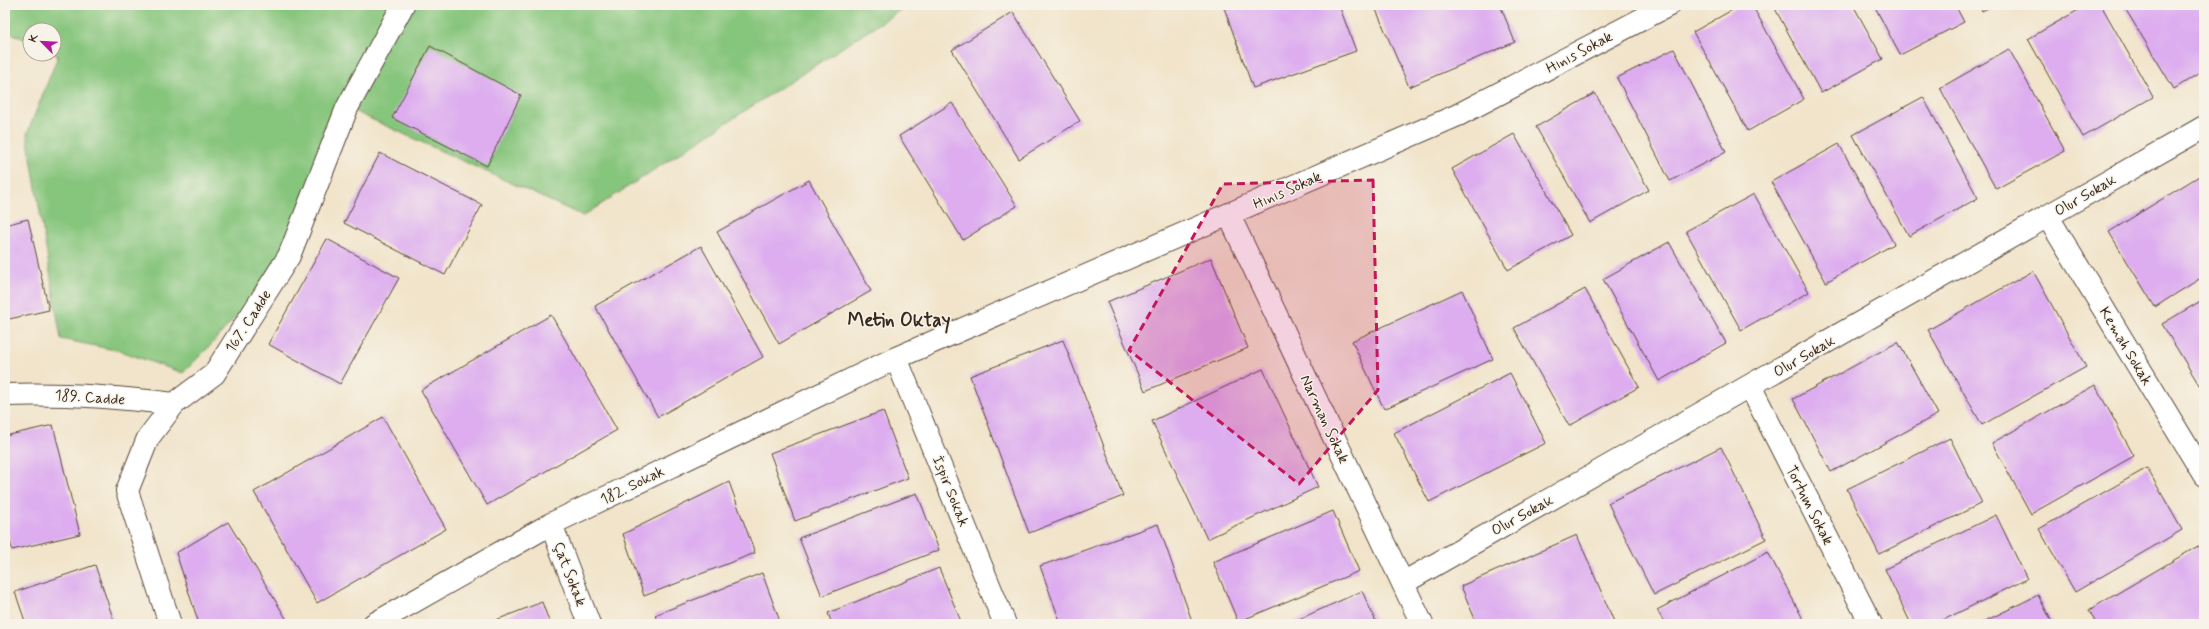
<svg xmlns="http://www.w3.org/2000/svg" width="2209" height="629" font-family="Mynerve,sans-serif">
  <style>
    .green { fill: #86c57c; stroke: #60784d }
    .building { fill: #ddadef }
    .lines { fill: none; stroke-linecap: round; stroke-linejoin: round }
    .minor-casing { stroke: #564638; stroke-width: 24 }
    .minor { stroke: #fff; stroke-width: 22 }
    .marked { fill: #c2185b; fill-opacity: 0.2; stroke: #c2185b; stroke-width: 3; stroke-dasharray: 8 5; stroke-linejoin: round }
    .labels { text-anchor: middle; stroke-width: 3; stroke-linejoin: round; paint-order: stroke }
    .street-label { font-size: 15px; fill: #3b2a1e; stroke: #f7f3e8 }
    .district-label { font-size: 19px; font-weight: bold; fill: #3b2a1e; stroke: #f7f3e8 }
  </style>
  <rect width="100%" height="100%" fill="#f7f3e8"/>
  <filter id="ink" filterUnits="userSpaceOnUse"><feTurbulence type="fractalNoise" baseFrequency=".025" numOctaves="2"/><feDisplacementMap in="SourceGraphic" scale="8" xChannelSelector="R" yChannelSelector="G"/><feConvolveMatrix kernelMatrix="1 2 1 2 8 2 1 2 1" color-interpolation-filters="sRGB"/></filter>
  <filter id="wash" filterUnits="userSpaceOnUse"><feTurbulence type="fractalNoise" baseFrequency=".012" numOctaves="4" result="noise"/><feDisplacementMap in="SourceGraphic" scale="16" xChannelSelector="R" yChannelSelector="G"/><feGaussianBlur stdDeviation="0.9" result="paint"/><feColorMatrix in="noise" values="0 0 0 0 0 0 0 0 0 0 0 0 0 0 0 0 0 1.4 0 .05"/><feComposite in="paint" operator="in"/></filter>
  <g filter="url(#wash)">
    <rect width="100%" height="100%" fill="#f1e4ca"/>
    <!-- green -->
    <path class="green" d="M5 5H908L583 216 347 108 289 256 209 347 183 373 120 351 61 339 27 134 58 56 54 54V30H30V42L5 30Z"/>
    <g id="blocks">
      <!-- building -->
      <path class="building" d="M1223 5H1339L1356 51 1253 88Z
        M1374 5H1500L1515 42 1409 87Z
        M1741 5H1752L1804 99 1748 131 1693 32Z
        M1773 5H1853L1883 59 1821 93Z
        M1874 5H1955L1964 22 1900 55Z
        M1979 5H1994L1982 11Z
        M2087 5H2101L2153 97 2083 137 2028 39Z
        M2123 5H2204V70L2174 89Z
        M1013 12 1080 121 1019 159 952 50Z
        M430 46 521 95 487 166 392 118Z
        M1674 49 1726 152 1670 181 1617 78Z
        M2009 49 2065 151 1996 189 1940 88Z
        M1595 93 1649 190 1590 223 1536 127Z
        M1923 97 1978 198 1909 236 1853 135Z
        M952 103 1017 206 963 240 899 136Z
        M1514 134 1571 235 1508 270 1452 169Z
        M1839 144 1894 244 1826 282 1771 182Z
        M380 153 482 205 445 275 344 223Z
        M2204 173V276L2155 307 2109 232Z
        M809 180 871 291 779 344 717 232Z
        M1754 194 1809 292 1741 330 1686 231Z
        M28 219 49 310 5 320V225Z
        M327 239 399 278 340 384 268 344Z
        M1669 242 1726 343 1659 381 1603 279Z
        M701 246 763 357 658 417 595 306Z
        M1211 258 1248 348 1145 391 1107 302Z
        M2033 271 2086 367 1982 425 1928 330Z
        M1585 289 1639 387 1569 426 1514 328Z
        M1462 290 1493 359 1384 409 1352 341Z
        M2204 299V393L2162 324Z
        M551 315 617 430 487 505 421 390Z
        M1063 340 1123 496 1029 533 970 376Z
        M1898 342 1938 414 1831 472 1793 399Z
        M1263 369 1318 487 1207 539 1152 421Z
        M1510 373 1546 443 1429 502 1394 433Z
        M2095 385 2134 456 2031 514 1992 443Z
        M883 411 908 478 795 521 770 453Z
        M383 417 446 529 317 603 254 492Z
        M53 425 80 534 12 550 7 527 5 528V436Z
        M1950 438 1982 503 1879 554 1847 489Z
        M1721 447 1766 539 1654 595 1608 503Z
        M2147 468 2182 530 2075 592 2039 529Z
        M729 482 755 553 644 596 623 534Z
        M917 493 939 550 822 596 799 538Z
        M1333 511 1359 571 1238 622 1213 562Z
        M1996 515 2027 579 1935 624H1911L1885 569Z
        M228 522 287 620 279 624H199L176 553Z
        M1158 524 1193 624H1061L1040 566Z
        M1577 535 1615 624H1477L1461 586Z
        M2198 546 2204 557V624H2097L2089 610Z
        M1768 552 1803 619 1794 624H1665L1657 610Z
        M95 565 115 624H26L15 592Z
        M939 568 962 624H832L828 613Z
        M762 573 781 624H658L655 615Z
        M1362 591 1377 624H1288Z
        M2038 595 2053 624H1979Z
        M542 602 550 624H486Z"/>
    </g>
  </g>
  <g filter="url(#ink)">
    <use href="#blocks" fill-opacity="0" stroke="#564638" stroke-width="1"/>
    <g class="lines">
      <!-- minor casing -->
      <g class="minor-casing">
        <path id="minor" d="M1229 215 1422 624
          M2048 217 2204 475
          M896 358 1005 624
          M1750 386 1871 624
          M5 395C62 393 118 397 174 404
          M551 524 589 624
          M1403 583 2204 127
          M170 624 127 491 148 438 174 404 214 374 289 256 347 108 403 5
          M374 624 551 524 896 358 1458 115 1669 5"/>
      </g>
      <!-- minor -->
      <use href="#minor" class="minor"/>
    </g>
  </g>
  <!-- marked area -->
  <path class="marked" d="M1373 180 1378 390 1299 484 1129 350 1223 184Z"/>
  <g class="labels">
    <!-- street labels -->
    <g class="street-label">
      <text transform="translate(1579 52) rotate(-28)" y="5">Hınıs Sokak</text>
      <text transform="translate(1287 190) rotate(-24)" y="5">Hınıs Sokak</text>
      <text transform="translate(2085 195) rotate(-30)" y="5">Olur Sokak</text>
      <text transform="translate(248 321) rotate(-57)" y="5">167. Cadde</text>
      <text transform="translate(2126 346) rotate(59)" y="5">Kemah Sokak</text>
      <text transform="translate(1804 356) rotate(-30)" y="5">Olur Sokak</text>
      <text transform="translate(90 397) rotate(4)" y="5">189. Cadde</text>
      <text transform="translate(1325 419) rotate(65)" y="5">Narman Sokak</text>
      <text transform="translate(632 485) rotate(-26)" y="5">182. Sokak</text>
      <text transform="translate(951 491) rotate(68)" y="5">İspir Sokak</text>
      <text transform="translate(1810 505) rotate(63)" y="5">Tortum Sokak</text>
      <text transform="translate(1522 515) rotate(-29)" y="5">Olur Sokak</text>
      <text transform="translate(570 574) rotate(69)" y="5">Çat Sokak</text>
    </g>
    <!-- district labels -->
    <g class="district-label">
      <text x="899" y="326">Metin Oktay</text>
    </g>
  </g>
  <!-- margin -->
  <rect width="2209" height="629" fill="none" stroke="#f7f3e8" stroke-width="20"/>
  <!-- north arrow -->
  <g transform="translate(42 42) rotate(294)"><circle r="19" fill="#f7f3e8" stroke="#aca397"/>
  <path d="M0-3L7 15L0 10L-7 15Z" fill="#b5179e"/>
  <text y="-6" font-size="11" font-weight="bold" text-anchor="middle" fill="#3b2a1e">K</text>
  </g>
</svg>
